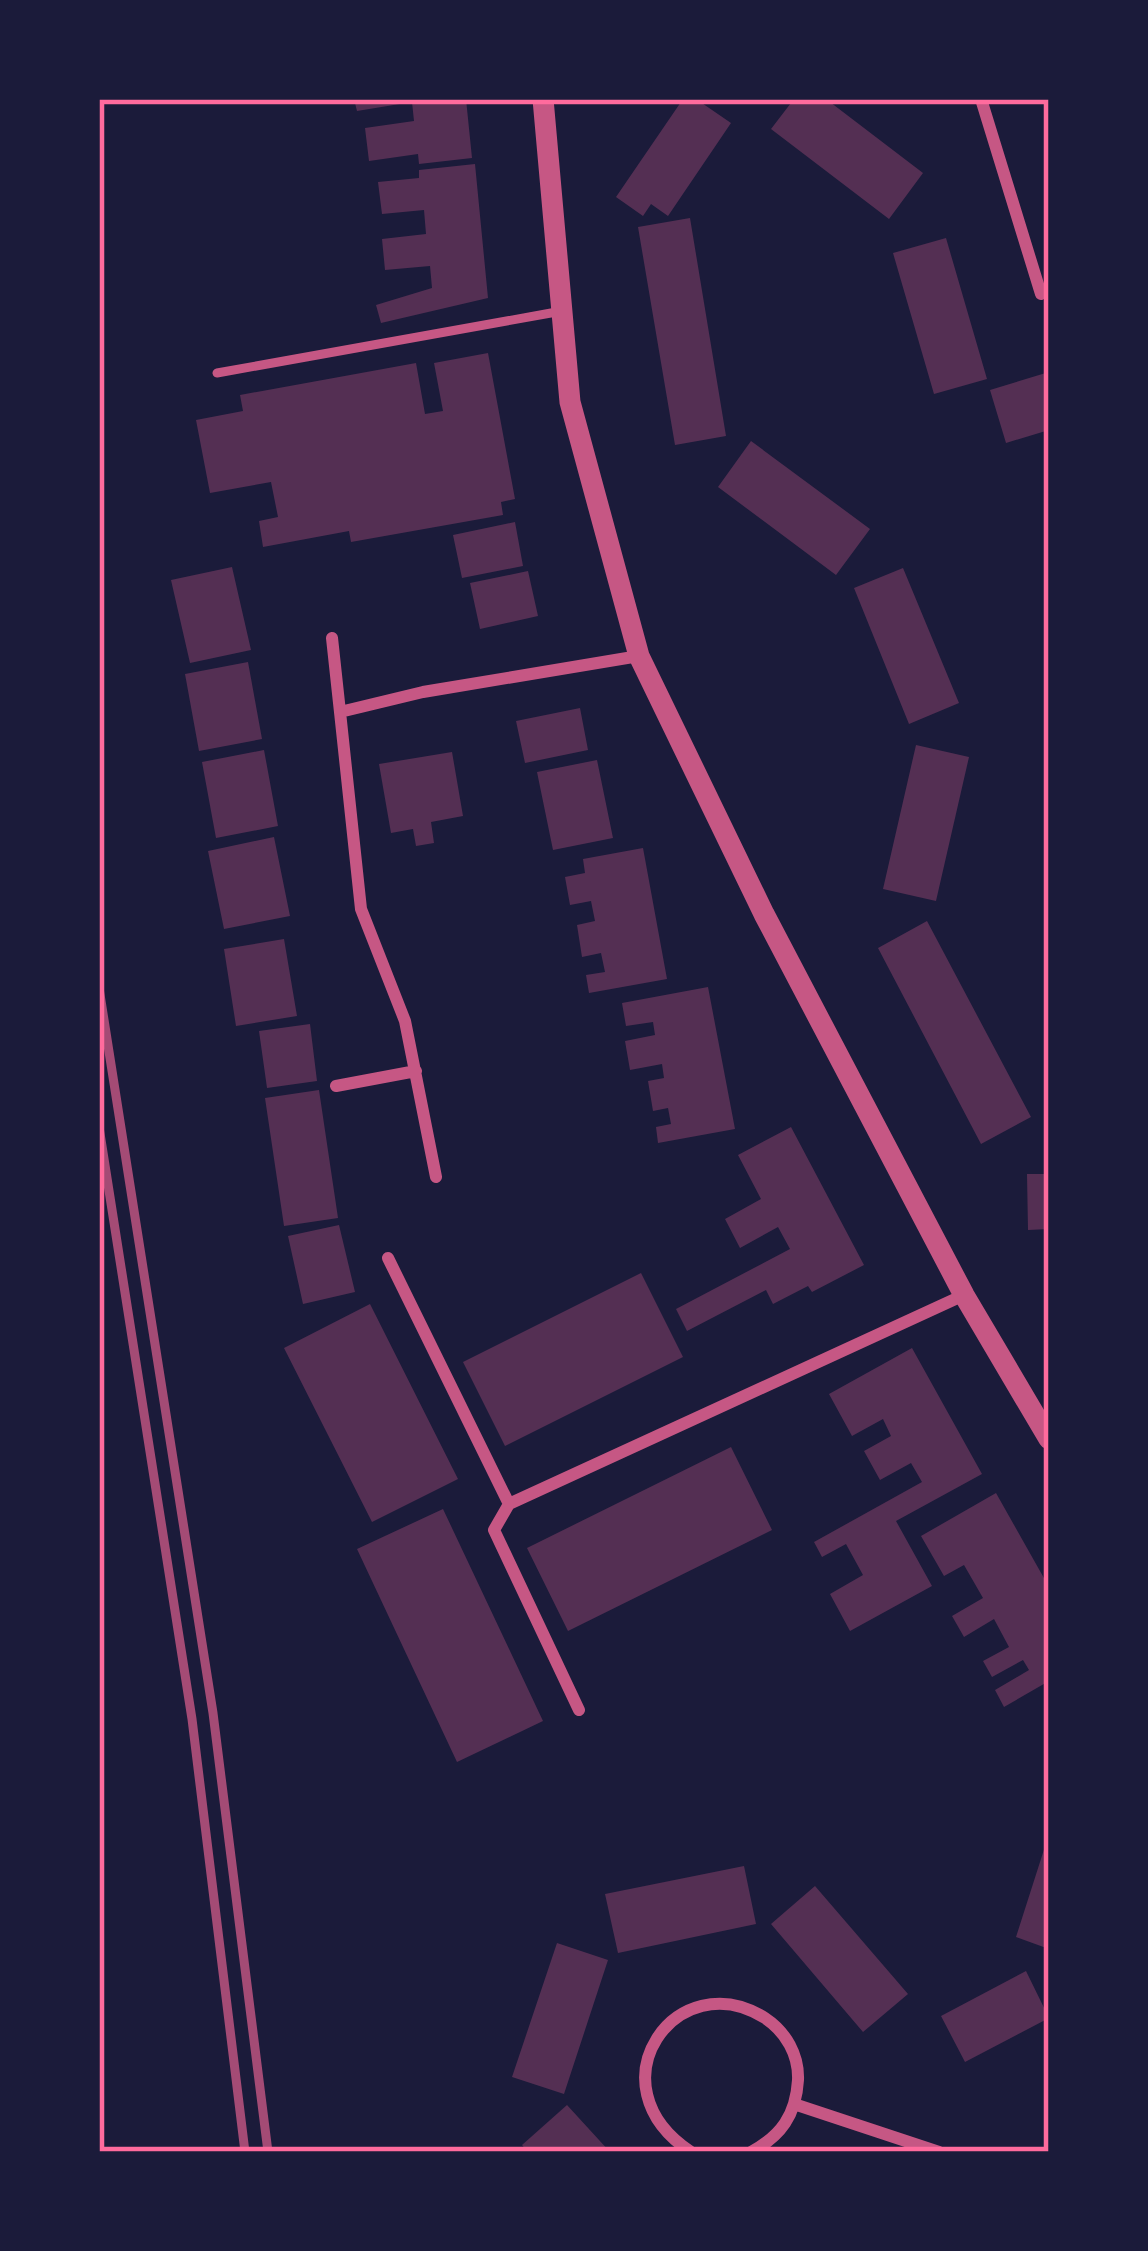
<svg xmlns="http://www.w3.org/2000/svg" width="1148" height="2251" font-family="'Roboto Serif',serif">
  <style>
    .building { fill: #542f53 }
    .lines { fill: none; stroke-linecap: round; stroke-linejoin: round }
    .service { stroke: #c65784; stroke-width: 9 }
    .minor { stroke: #c65784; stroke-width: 12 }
    .tertiary { stroke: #c65784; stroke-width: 21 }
    .rail { stroke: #a44b75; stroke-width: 9 }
    .neatline { fill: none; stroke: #ff6b9d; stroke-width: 4.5 }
  </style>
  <rect width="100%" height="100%" fill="#1b1b3a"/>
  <!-- building -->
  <path class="building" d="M354 99H466L472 158 419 164 418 154 369 161 365 128 414 121 412 102 357 111Z
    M683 99H696L731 123 668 216 651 204 643 216 616 197Z
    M794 99H826L923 173 889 219 771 129Z
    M475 164 488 298 381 323 376 305 432 288 430 266 385 270 382 239 426 234 424 210 382 214 378 182 419 178V170Z
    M690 218 726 436 675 445 638 227Z
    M946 238 987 379 934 394 893 253Z
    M488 353 515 499 501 502 503 515 351 542 349 531 263 547 259 521 278 517 271 482 210 493 196 420 243 411 240 395 416 363 425 414 443 411 434 363Z
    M1049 372V430L1006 443 990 390Z
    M751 441 870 529 836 575 718 487Z
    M515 522 523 566 462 578 453 535Z
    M232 567 251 650 190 663 171 580Z
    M903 568 959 703 909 724 854 588Z
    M528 571 538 616 480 629 470 583Z
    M248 662 262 739 199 751 185 674Z
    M580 708 588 750 525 763 516 721Z
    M916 745 969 757 936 901 883 889Z
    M264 750 278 826 216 838 202 762Z
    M452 752 463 816 431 822 434 843 416 846 413 829 391 833 379 764Z
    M597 760 613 838 553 850 537 772Z
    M274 837 290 916 224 929 208 851Z
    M643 848 667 979 589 993 586 975 605 972 601 953 582 957 577 925 595 921 591 901 570 905 565 877 585 873 583 859Z
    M927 921 1031 1117 981 1144 878 948Z
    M284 939 297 1016 236 1026 224 949Z
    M708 987 735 1129 658 1143 656 1127 671 1124 668 1108 653 1111 648 1081 664 1078 662 1064 630 1070 625 1041 655 1035 653 1022 626 1026 622 1003Z
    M310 1024 317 1081 267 1088 259 1031Z
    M319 1090 338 1218 284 1226 265 1098Z
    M791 1127 864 1265 812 1292 808 1286 773 1304 766 1290 687 1331 676 1309 790 1249 778 1227 740 1248 725 1219 761 1199 738 1155Z
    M1027 1174H1049V1229L1028 1230Z
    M339 1225 355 1292 303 1304 288 1236Z
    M641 1273 683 1357 505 1446 463 1362Z
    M370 1304 458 1479 372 1522 284 1348Z
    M912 1348 982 1474 896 1521 932 1586 850 1631 830 1594 863 1575 846 1544 822 1557 814 1542 922 1482 911 1463 880 1480 864 1451 891 1436 883 1419 852 1436 829 1394Z
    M731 1447 772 1530 568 1631 527 1548Z
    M996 1493 1049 1587V1681L1004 1707 995 1690 1029 1670 1023 1660 992 1677 983 1661 1009 1647 994 1619 964 1637 952 1616 983 1598 964 1565 944 1576 921 1536Z
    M443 1509 543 1721 457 1762 357 1549Z
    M1048 1837H1049V1949L1016 1937Z
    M744 1866 756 1924 618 1953 605 1894Z
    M815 1886 908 1994 863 2032 771 1924Z
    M557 1943 608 1960 564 2094 512 2077Z
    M1026 1971 1049 2018 965 2062 941 2016Z
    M567 2105 610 2152H528L522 2145Z"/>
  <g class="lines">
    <!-- service -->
    <path class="service" d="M217 373 562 311"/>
    <!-- minor -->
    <path class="minor" d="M981 99 1041 294
      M332 638 340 712
      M336 1086 416 1071
      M436 1177 405 1021 361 909 340 712 423 692 639 656
      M388 1258 509 1504 494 1530 579 1710
      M509 1504 964 1295
      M797 2105 939 2152
      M691 2152C589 2085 677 1962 765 2018 786 2032 799 2055 798 2080 796 2115 781 2136 751 2152"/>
    <!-- tertiary -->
    <path class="tertiary" d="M543 99 570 402 639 656 764 914 964 1295 1049 1439"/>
    <!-- rail -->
    <path class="rail" d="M99 988 213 1713 268 2152
      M99 1127 192 1719 245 2152"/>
  </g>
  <!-- border -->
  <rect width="1148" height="2251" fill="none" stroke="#1b1b3a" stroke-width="204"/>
  <rect x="102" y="102" width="944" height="2047" class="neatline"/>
</svg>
